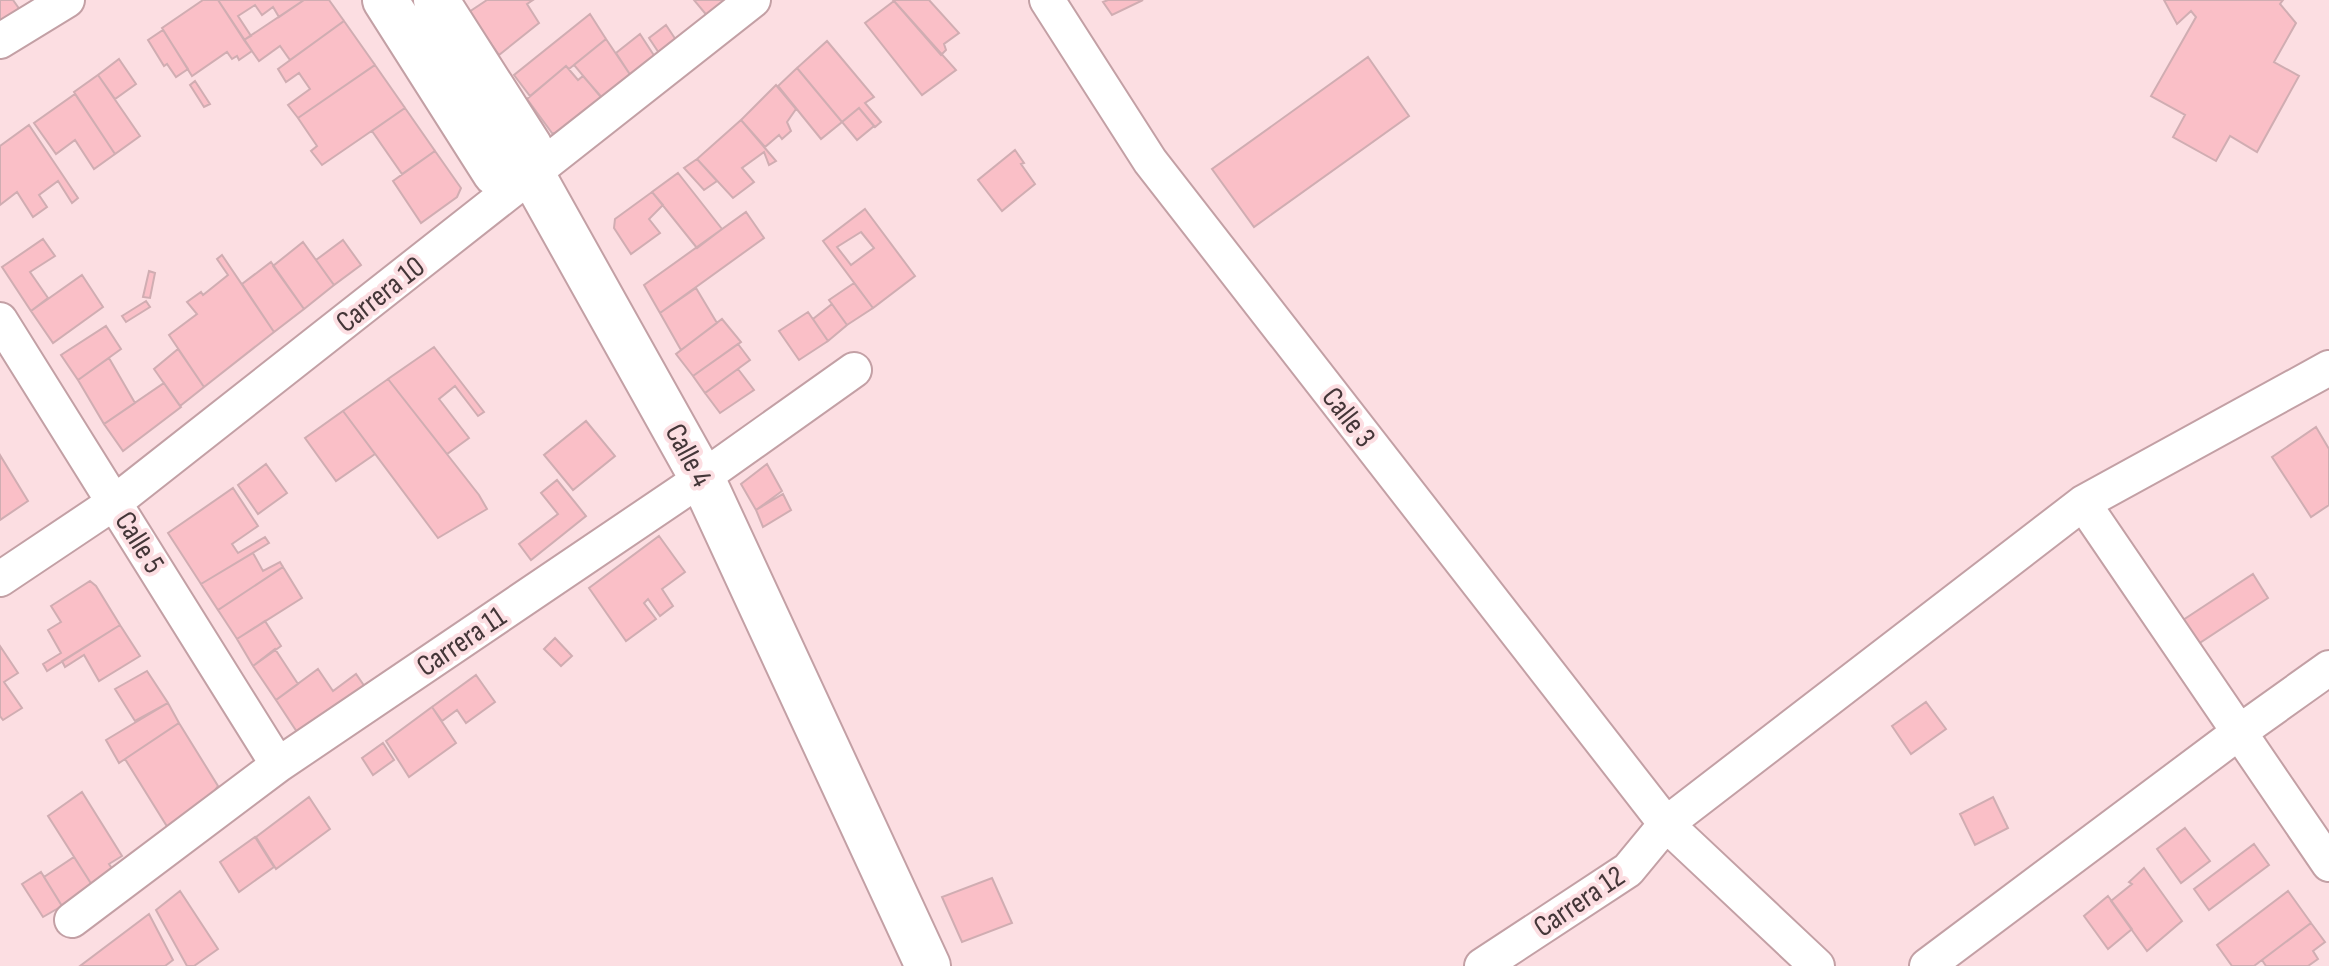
<svg xmlns="http://www.w3.org/2000/svg" width="2329" height="966" font-family="'Sofia Sans Condensed',sans-serif">
  <style>
    .building { fill: #fabfc7; stroke: #d0adb2; stroke-width: 2; fill-rule: evenodd }
    .lines { fill: none; stroke-linecap: round; stroke-linejoin: round }
    .street-casing { stroke: #c3a0a5; stroke-width: 38 }
    .secondary-casing { stroke: #c3a0a5; stroke-width: 48 }
    .street { stroke: #fff; stroke-width: 34 }
    .secondary { stroke: #fff; stroke-width: 44 }
    .labels { text-anchor: middle; stroke-width: 8; stroke-linejoin: round; paint-order: stroke }
    .street-label { font-size: 30px; fill: #443638; stroke: #fcdee2 }
  </style>
  <rect width="100%" height="100%" fill="#fcdee2"/>
  <!-- building -->
  <path class="building" d="M0 0H13L20 10 0 23Z
    M203 0H218L252 51 239 60 237 56 232 59 227 52 192 76 162 28Z
    M218 0H304L279 17 273 7 262 15 255 5 238 16 251 36 244 40Z
    M304 0H329L344 21 290 60 280 46 259 61 244 40Z
    M487 0H533L527 4 539 23 499 55 469 12Z
    M694 0H732L709 18Z
    M893 0H929L959 33 944 44 946 50 941 55Z
    M1108 0H1143L1112 15 1103 2Z
    M2164 0H2283L2280 4 2296 23 2274 62 2299 76 2257 152 2230 136 2216 161 2173 137 2185 115 2151 96 2196 17 2191 11 2177 24Z
    M894 1 956 70 922 95 865 23Z
    M590 14 606 39 569 69 566 66 530 96 514 75Z
    M344 21 375 65 298 118 288 105 310 89 299 73 286 82 278 69Z
    M666 25 678 43 661 56 649 38Z
    M163 30 188 69 176 77 167 64 164 66 148 40Z
    M640 34 657 60 633 79 616 53Z
    M606 39 633 79 605 102 574 65Z
    M827 41 874 97 865 103 881 122 875 127 859 108 842 122 797 68Z
    M1368 57 1409 116 1254 227 1212 169Z
    M119 59 136 84 115 99 98 75Z
    M375 65 405 108 322 165 311 151 317 146 298 118Z
    M566 66 578 80 583 76 604 100 562 134 552 133 527 99Z
    M797 68 842 122 821 139 778 86Z
    M98 75 140 136 115 154 74 92Z
    M195 81 210 104 204 107 190 85Z
    M776 85 796 109 787 122 791 131 782 139 779 135 765 147 741 120Z
    M75 94 115 154 94 169 75 140 56 154 34 123Z
    M405 108 435 151 402 174 372 131Z
    M859 108 874 126 857 140 842 122Z
    M741 120 776 161 769 165 764 152 742 168 754 182 733 198 697 159Z
    M29 125 78 198 72 203 58 181 39 195 47 207 33 217 17 192 0 205V146Z
    M1015 150 1024 163 1021 164 1035 184 1002 211 978 180Z
    M435 151 461 188 457 197 421 223 393 181Z
    M697 159 717 181 704 190 684 168Z
    M678 173 722 229 697 248 652 192Z
    M652 192 663 205 649 219 660 233 631 254 614 228 615 219Z
    M865 209 915 276 873 308 823 241ZM861 232 874 248 851 265 837 247Z
    M746 212 764 238 660 313 644 285Z
    M43 239 55 256 30 272 48 298 31 311 2 267Z
    M343 240 361 265 334 285 316 260Z
    M303 242 334 285 304 309 273 266Z
    M222 255 274 332 204 387 169 335 197 314 187 302 201 292 203 295 228 275 217 259Z
    M271 262 304 309 274 332 242 284Z
    M149 271 155 273 150 298 143 297Z
    M82 275 103 307 53 343 31 311Z
    M854 283 873 308 847 325 829 300Z
    M696 288 717 323 681 350 660 313Z
    M146 301 150 307 126 322 122 316Z
    M832 304 847 325 828 341 813 319Z
    M808 312 828 341 799 360 779 331Z
    M722 319 741 342 693 376 676 354Z
    M106 326 121 349 78 380 61 355Z
    M738 344 750 360 705 393 693 376Z
    M434 347 484 412 478 416 455 386 439 399 469 438 447 454 388 379Z
    M178 349 204 387 180 406 154 369Z
    M109 358 135 403 104 424 78 380Z
    M738 369 754 390 720 413 705 393Z
    M388 379 479 495 487 509 438 538 343 411Z
    M164 383 181 407 123 451 104 424Z
    M343 411 375 454 336 481 305 438Z
    M586 421 615 456 573 490 544 455Z
    M2316 427 2329 449V505L2311 517 2272 457Z
    M0 455 28 501 0 520Z
    M266 464 287 493 258 514 238 485Z
    M767 464 782 491 756 510 741 484Z
    M557 480 586 516 531 560 519 544 558 514 541 493Z
    M233 488 258 526 232 544 238 553 265 537 269 543 201 584 168 533Z
    M783 494 791 510 763 527 756 510Z
    M659 536 685 572 662 589 673 606 660 616 648 599 644 603 656 619 626 641 589 588Z
    M253 553 263 571 280 562 283 567 218 610 201 584Z
    M283 567 302 598 237 639 218 610Z
    M2253 574 2268 598 2195 646 2180 622Z
    M90 581 96 586 120 625 47 671 43 664 61 653 48 630 61 622 51 606Z
    M265 621 281 646 253 666 237 639Z
    M120 625 140 656 99 681 84 655 65 667 62 661Z
    M555 638 572 656 561 666 544 649Z
    M0 646 18 673 4 682 22 708 3 720 0 716Z
    M275 649 298 684 276 700 253 666Z
    M318 669 333 691 356 674 365 687 299 735 276 700Z
    M147 671 168 703 135 721 115 689Z
    M476 675 495 702 466 723 457 710 442 721 432 707Z
    M1926 702 1946 729 1911 754 1892 726Z
    M168 703 179 723 119 763 106 740Z
    M432 707 456 743 409 777 386 741Z
    M179 723 218 786 211 795 168 828 125 759Z
    M383 743 394 760 373 775 362 758Z
    M82 792 122 856 109 864 113 870 92 885 48 816Z
    M309 797 330 829 276 869 256 837Z
    M1993 797 2008 828 1975 845 1960 814Z
    M2185 828 2210 861 2181 883 2157 849Z
    M255 837 274 867 239 892 220 862Z
    M2254 844 2269 865 2209 910 2194 889Z
    M74 857 92 885 62 906 44 877Z
    M2144 868 2182 921 2147 951 2111 901 2132 884 2129 882Z
    M41 872 62 906 43 917 22 884Z
    M992 878 1012 923 962 942 942 897Z
    M180 891 218 949 194 966H187L156 910Z
    M2288 891 2311 923 2254 966H2232L2217 945Z
    M2108 896 2132 929 2108 949 2084 916Z
    M149 914 173 960 165 966H80Z
    M2311 923 2325 942 2313 951 2318 959 2308 966H2266L2262 960Z"/>
  <g class="lines">
    <!-- street casing -->
    <g class="street-casing">
      <path id="street" d="M1047 0 1150 161 1666 824 1817 966
        M0 41 67 0
        M0 320 278 765
        M2083 503 2329 864
        M0 579 115 502 753 0
        M72 920 278 765 702 478 854 370
        M1482 966 1628 870 1666 824 2083 503 2329 368
        M1927 966 2238 733 2329 668"/>
    </g>
    <!-- secondary casing -->
    <g class="secondary-casing">
      <path id="secondary" d="M385 0 495 173 532 174
        M436 0 530 147 532 174 702 478 928 966"/>
    </g>
    <!-- street -->
    <use href="#street" class="street"/>
    <!-- secondary -->
    <use href="#secondary" class="secondary"/>
  </g>
  <g class="labels">
    <!-- street labels -->
    <g class="street-label">
      <text transform="translate(380 294) rotate(-38)" y="10">Carrera 10</text>
      <text transform="translate(1349 417) rotate(52)" y="10">Calle 3</text>
      <text transform="translate(689 455) rotate(62)" y="10">Calle 4</text>
      <text transform="translate(140 542) rotate(58)" y="10">Calle 5</text>
      <text transform="translate(461 641) rotate(-34)" y="10">Carrera 11</text>
      <text transform="translate(1579 901) rotate(-34)" y="10">Carrera 12</text>
    </g>
  </g>
</svg>
